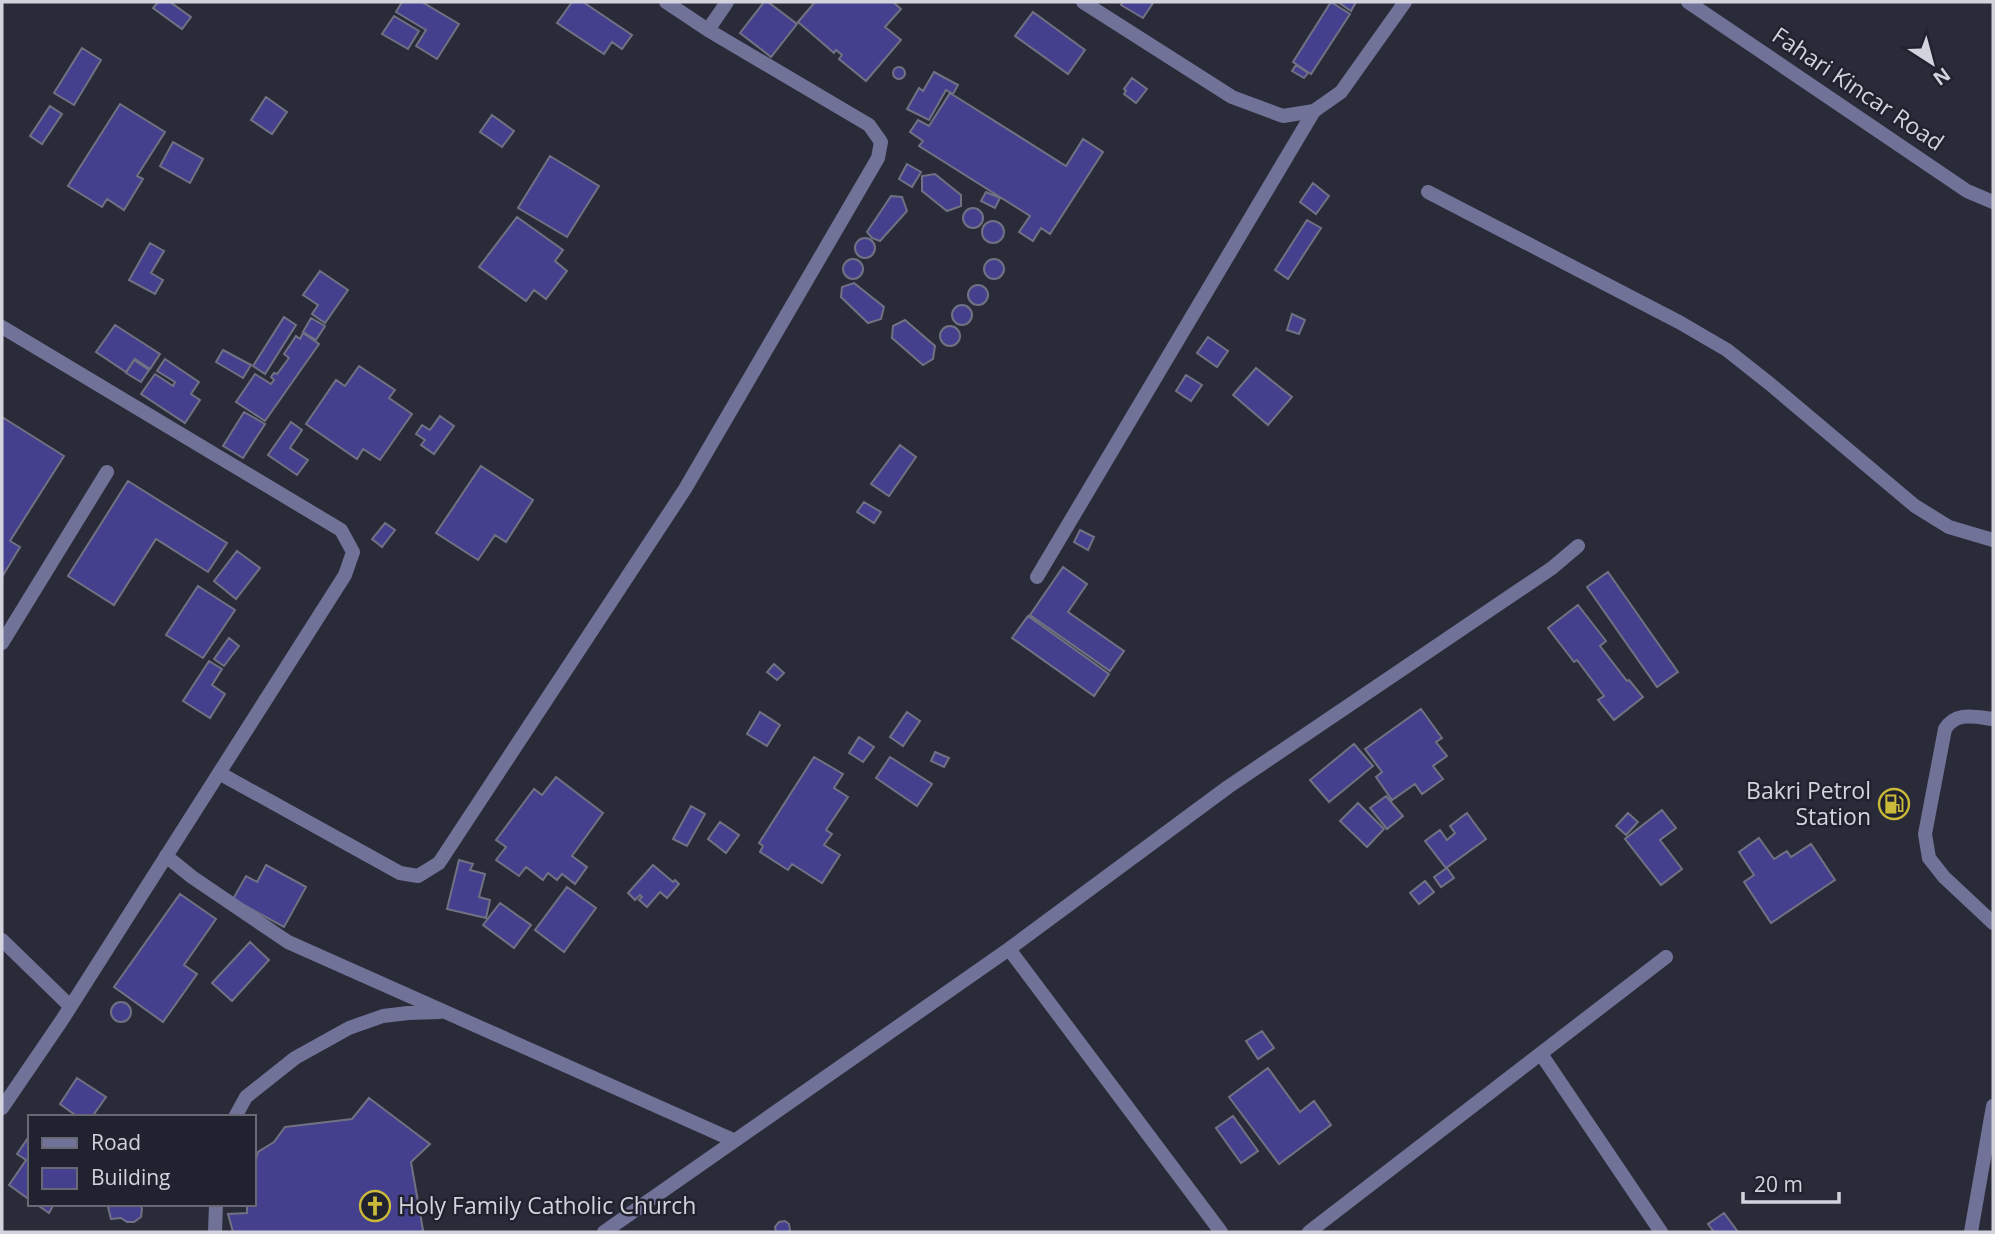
<svg xmlns="http://www.w3.org/2000/svg" width="1995" height="1234" font-family="'Open Sans',sans-serif">
  <style>
    .building { fill: #44408e; stroke: #707182; stroke-width: 2 }
    .lines { fill: none; stroke-linecap: round; stroke-linejoin: round }
    .service { stroke: #707297; stroke-width: 14 }
    .minor { stroke: #707297; stroke-width: 14 }
    .tertiary { stroke: #707297; stroke-width: 14 }
    .labels { text-anchor: middle; stroke-width: 5; stroke-linejoin: round; paint-order: stroke }
    .street-label { font-size: 23px; fill: #d2d3dd; stroke: #21222f }
    .poi-label { font-size: 23px; fill: #d2d3dd; stroke: #21222f; text-anchor: end }
  </style>
  <rect width="100%" height="100%" fill="#2a2b39"/>
  <!-- building -->
  <path class="building" d="M158 2H170L191 17 182 29 153 8Z
    M402 2H422L459 24 437 59 416 46 426 30 396 12Z
    M572 2H583L632 35 622 49 612 42 604 54 557 23Z
    M764 2H768L797 24 771 57 740 33Z
    M815 2H893L901 9 885 27 901 40 866 81 839 59 842 55 836 50 834 53 798 22Z
    M1123 2H1151L1153 3 1143 18 1121 5Z
    M1331 2 1350 14 1311 74 1293 62Z
    M1338 2H1356L1351 11Z
    M1033 12 1085 50 1068 74 1015 36Z
    M394 16 419 31 408 49 382 34Z
    M82 48 101 60 74 105 54 93Z
    M1296 65 1308 73 1304 78 1292 71Z
    M893 73a6 6 0 1 1 12 0a6 6 0 1 1-12 0Z
    M934 72 958 85 953 94 946 90 929 120 907 109 919 88 923 91Z
    M1132 78 1147 89 1136 103 1124 94 1126 91 1124 89Z
    M950 93 1066 166 1083 139 1103 152 1050 234 1041 228 1033 241 1019 232 1030 216 919 146 923 141 910 132 918 120 929 126Z
    M266 97 287 112 272 134 251 120Z
    M120 104 165 132 137 176 143 179 124 210 107 199 102 207 68 186Z
    M50 106 62 114 42 144 30 136Z
    M492 115 514 131 502 147 480 132Z
    M173 142 203 159 190 183 160 166Z
    M550 156 599 186 567 237 518 208Z
    M907 164 921 172 912 187 899 179Z
    M935 174 961 195V206L947 211 922 191V176Z
    M1313 183 1329 196 1316 214 1300 202Z
    M986 192 1000 198 995 208 981 201Z
    M891 196 902 197 907 211 880 241 872 238 867 232Z
    M963 218a10 10 0 1 1 20 0a10 10 0 1 1-20 0Z
    M517 217 563 250 555 261 567 271 546 299 534 290 526 301 479 267Z
    M1307 220 1321 228 1288 279 1275 270Z
    M982 232a11 11 0 1 1 22 0a11 11 0 1 1-22 0Z
    M855 248a10 10 0 1 1 20 0a10 10 0 1 1-20 0Z
    M150 243 164 251 151 273 163 280 155 294 129 280Z
    M843 269a10 10 0 1 1 20 0a10 10 0 1 1-20 0Z
    M984 269a10 10 0 1 1 20 0a10 10 0 1 1-20 0Z
    M320 271 348 290 325 323 312 314 318 305 303 295Z
    M854 283 884 307 881 319 868 323 841 297 842 287Z
    M968 295a10 10 0 1 1 20 0a10 10 0 1 1-20 0Z
    M952 315a10 10 0 1 1 20 0a10 10 0 1 1-20 0Z
    M1292 314 1305 320 1299 334 1287 330Z
    M284 317 296 325 265 374 253 366Z
    M311 318 325 326 316 340 303 332Z
    M905 320 935 346 933 359 923 365 892 338 893 326Z
    M115 325 160 354 150 369 135 359 126 372 96 352Z
    M940 336a10 10 0 1 1 20 0a10 10 0 1 1-20 0Z
    M303 333 319 344 265 421 236 402 255 374 271 384 274 380 271 377 274 373 277 374 289 358 284 354 296 336 300 339Z
    M1208 337 1228 351 1217 367 1197 353Z
    M223 350 251 365 243 378 216 362Z
    M165 359 199 382 191 394 200 400 185 423 141 394 155 374 173 386 175 382 157 371Z
    M134 360 149 370 141 382 126 373Z
    M359 366 395 390 389 398 412 414 380 460 363 449 357 459 306 424 336 380 345 386Z
    M1256 368 1292 397 1268 425 1233 395Z
    M1186 375 1202 385 1191 401 1176 391Z
    M244 412 265 424 243 458 223 446Z
    M440 416 454 426 434 454 421 445 425 440 416 434 422 425 430 430Z
    M2 417 64 456 10 541 20 547 2 577Z
    M291 422 302 430 290 448 308 460 297 475 268 455Z
    M900 445 916 457 889 496 871 484Z
    M481 466 533 500 506 542 495 535 478 560 436 533Z
    M128 481 227 543 208 572 156 539 114 605 68 576Z
    M864 502 881 512 874 523 857 512Z
    M385 523 395 530 382 547 372 539Z
    M1080 530 1094 537 1088 550 1074 542Z
    M237 551 260 568 236 599 214 581Z
    M1063 567 1087 584 1068 612 1124 651 1110 671 1030 615Z
    M1608 572 1678 672 1657 687 1587 587Z
    M198 586 235 610 203 658 166 635Z
    M1578 605 1606 641 1600 646 1627 681 1629 680 1643 697 1614 720 1598 700 1604 696 1577 660 1574 662 1548 628Z
    M1028 616 1109 674 1094 696 1012 638Z
    M229 638 239 646 224 666 214 659Z
    M209 661 222 669 212 685 225 694 210 718 183 701Z
    M774 664 784 673 777 680 767 672Z
    M1421 709 1442 738 1436 742 1447 756 1433 766 1443 779 1422 794 1415 784 1392 800 1376 777 1382 772 1365 749Z
    M760 712 780 725 767 746 747 734Z
    M907 712 920 721 903 746 890 737Z
    M859 737 874 747 863 762 849 753Z
    M1354 744 1373 766 1329 802 1310 780Z
    M935 752 949 758 944 767 931 761Z
    M814 757 843 774 834 788 848 797 826 830 832 834 824 845 840 855 822 883 792 864 788 870 760 852 763 846 759 843Z
    M890 757 932 784 917 806 876 778Z
    M556 777 603 813 572 856 587 867 575 884 562 874 557 880 548 873 543 880 526 867 519 876 496 860 506 847 496 840 534 789 542 795Z
    M1386 796 1403 816 1387 829 1370 808Z
    M1358 803 1384 829 1367 847 1340 821Z
    M691 806 705 814 687 846 673 839Z
    M1662 810 1676 828 1660 840 1682 869 1661 885 1625 839Z
    M1467 813 1486 839 1446 868 1425 841 1440 830 1447 840 1455 833 1450 826Z
    M1628 813 1638 822 1626 835 1616 826Z
    M720 822 739 835 726 853 708 839Z
    M1759 838 1774 859 1787 851 1791 857 1811 844 1835 880 1771 923 1744 882 1754 875 1739 852Z
    M459 860 473 864 470 870 485 874 479 897 490 900 486 918 447 909Z
    M266 865 306 887 284 927 233 899 246 876 257 882Z
    M653 865 673 882 675 880 679 884 667 898 660 892 647 907 639 900 642 897 640 895 635 900 628 893Z
    M1447 868 1454 878 1441 887 1434 877Z
    M1425 881 1434 892 1419 904 1410 893Z
    M567 887 596 908 564 952 535 930Z
    M180 894 216 919 184 965 197 974 163 1022 114 987Z
    M500 903 531 925 514 948 483 925Z
    M250 942 269 960 232 1001 212 983Z
    M111 1012a10 10 0 1 1 20 0a10 10 0 1 1-20 0Z
    M1262 1031 1274 1048 1258 1059 1246 1041Z
    M1268 1068 1300 1112 1314 1101 1331 1125 1279 1164 1229 1097Z
    M77 1078 106 1097 92 1117H78L60 1104Z
    M369 1098 430 1144 411 1162 423 1230 421 1232H233L228 1214 247 1213V1204H254V1166L258 1152 274 1142 285 1127 352 1119Z
    M1233 1116 1258 1151 1241 1163 1216 1128Z
    M30 1135V1200L9 1185 26 1160 17 1154Z
    M36 1204H54L49 1213Z
    M116 1204H140L142 1209 141 1217 134 1222H127L121 1218 111 1219 108 1207Z
    M1724 1213 1738 1232H1714L1708 1224Z
    M785 1221 789 1224 790 1230 789 1232H776L775 1227 779 1222Z"/>
  <g class="lines">
    <!-- service -->
    <path class="service" d="M1428 192 1679 322 1727 350 1770 384 1915 506 1949 527 1993 540
      M1037 577 1314 111
      M2 643 107 472
      M1993 719C1975 717 1956 711 1945 729L1925 834 1929 858 1944 877 1993 923
      M166 856 192 877 288 942 733 1140
      M2 940 70 1006
      M235 1117 246 1097 295 1058 349 1028 383 1016 408 1013 440 1012
      M215 1232 216 1204
      M1971 1232 1993 1106"/>
    <!-- minor -->
    <path class="minor" d="M1083 2 1232 97 1283 116 1314 111 1341 92 1405 2
      M708 30 727 2
      M2 327 341 530 353 552 345 575 62 1020 2 1108
      M219 773 400 873 418 876 439 863 685 489 878 158 881 142 869 125 708 30 666 2
      M1009 949 1221 1232
      M1541 1054 1661 1232
      M604 1232 1009 949 1228 787 1552 568 1578 546
      M1309 1232 1666 957"/>
    <!-- tertiary -->
    <path class="tertiary" d="M1688 2 1967 191 1993 202"/>
  </g>
  <!-- icons -->
  <defs>
    <g id="fuel-ring" transform="scale(1.575)"><circle r="9.5" fill="#21222f" stroke="#cbba39" stroke-width="1.5"/><path d="M-5.5-6h7V0h2V4h1.3V-2.5L3-4.5l.8-.8L6-3V5H2.5V1h-1V6h-7ZM-4.2-4.7v3.2H.2V-4.7Z" fill="#cbba39"/></g>
    <g id="church-ring" transform="scale(1.575)"><circle r="9.5" fill="#21222f" stroke="#cbba39" stroke-width="1.5"/><path d="M-1.2-6h2.4v3.5h3.3v2.4h-3.3V6h-2.4V-.1h-3.3v-2.4h3.3Z" fill="#cbba39"/></g>
  </defs>
  <g fill-rule="evenodd">
    <use href="#fuel-ring" x="1894" y="804"/>
    <use href="#church-ring" x="375" y="1206"/>
  </g>
  <g class="labels">
    <!-- street labels -->
    <g class="street-label">
      <text transform="translate(1858 89) rotate(34)" y="8">Fahari Kincar Road</text>
    </g>
    <!-- poi labels -->
    <g class="poi-label">
      <text x="1871" y="799">Bakri Petrol<tspan x="1871" dy="26">Station</tspan></text>
      <text x="398" y="1214" text-anchor="start">Holy Family Catholic Church</text>
    </g>
  </g>
  <!-- border -->
  <rect width="1995" height="1234" fill="none" stroke="#d2d3dd" stroke-width="7"/>
  <!-- legend -->
  <rect x="28" y="1115" width="228" height="91" fill="#21222f" stroke="#686975" stroke-width="2"/>
  <rect x="42" y="1138" width="35" height="10" fill="#707297" stroke="#686975" stroke-width="2"/>
  <text x="91" y="1150" font-size="21" fill="#d2d3dd">Road</text>
  <rect x="42" y="1168" width="35" height="21" fill="#44408e" stroke="#686975" stroke-width="2"/>
  <text x="91" y="1185" font-size="21" fill="#d2d3dd">Building</text>
  <!-- north arrow -->
  <g transform="translate(1932 63) rotate(144)" stroke="#21222f" stroke-width="5" paint-order="stroke">
  <path d="M0-5L12 26L0 18L-12 26Z" fill="#d2d3dd"/>
  <text y="-10" font-size="19" font-weight="bold" text-anchor="middle" fill="#d2d3dd">N</text>
  </g>
  <!-- scale -->
  <path d="M1743 1192v10h96v-10" fill="none" stroke="#d2d3dd" stroke-width="3.5"/>
  <text x="1754" y="1192" font-size="21" fill="#d2d3dd" stroke="#21222f" stroke-width="5" paint-order="stroke">20 m</text>
</svg>
